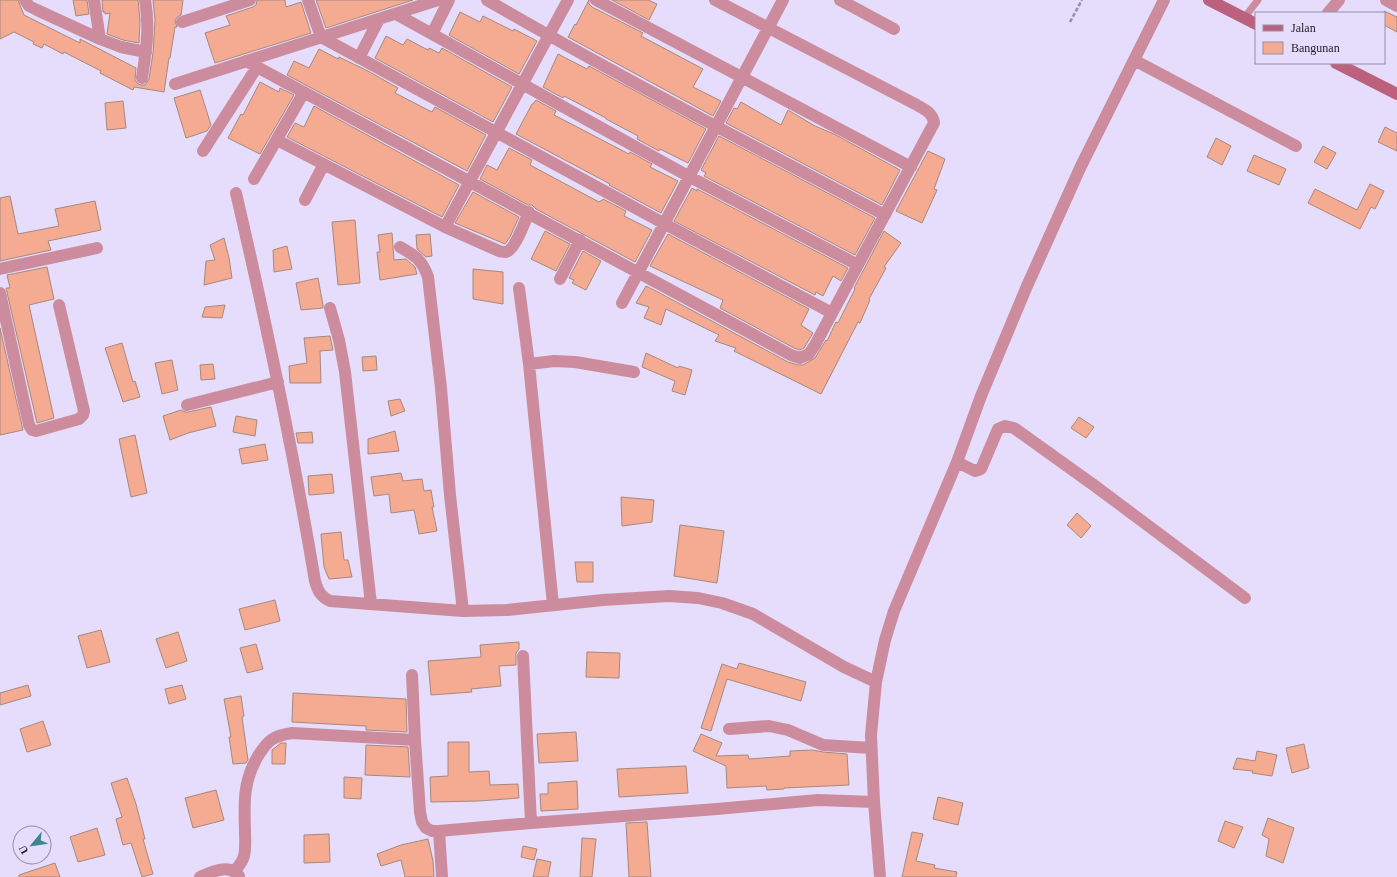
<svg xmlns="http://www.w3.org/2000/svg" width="1397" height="877" font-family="'Times New Roman',serif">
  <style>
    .building { fill: #f5ab92; stroke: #a7887e }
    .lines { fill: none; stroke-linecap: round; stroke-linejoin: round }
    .path { stroke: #958fa6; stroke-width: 2.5; stroke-dasharray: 4 2; stroke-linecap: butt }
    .lane { stroke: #cc8c9e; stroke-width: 7 }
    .street { stroke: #cc8c9e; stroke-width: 12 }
    .secondary { stroke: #bb607d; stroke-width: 12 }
  </style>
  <rect width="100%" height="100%" fill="#e5ddfb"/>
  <!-- building -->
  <path class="building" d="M0 0H18L24 15 80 43V39L136 68 135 80 138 84 141 85H145L149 79 153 53 155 20 153 0H183L181 15 177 17 175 21 177 27H175L170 58H169L164 92 134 87 133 90 100 73 101 71 64 52 63 54 44 44 42 48 33 44 34 42 14 32 0 39Z
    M73 0H87L89 14 76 16Z
    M102 0H138L140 20 139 43 123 40 107 34 110 13 105 14V12H103Z
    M257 0H285L286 7 301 2 311 33 215 63 205 33 230 25 226 16 253 7 256 5Z
    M316 0H413L326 28Z
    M589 0V4L592 7 643 33 641 36 703 69 693 87 721 101 713 116 568 37 575 24 576 25Z
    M612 0H648L657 4 649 20Z
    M1384 11 1397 17V32L1384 25Z
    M460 12 480 22 483 16 513 31 514 29 537 41 519 74 449 35Z
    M386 36 403 45 407 39 428 50 429 48 439 53 442 48 512 87 493 122 375 58Z
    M319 49 338 59 339 57 368 71 398 88 395 93 432 112 435 107 486 135 467 171 287 75 294 61 309 68Z
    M558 54 587 69 589 66 706 129 688 163 660 149 659 151 637 139 638 136 606 119V118L564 96 563 98 543 87Z
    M260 82 279 92 280 88 294 95 260 154 228 138 241 114 243 115Z
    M200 90 211 125 207 131 186 138 174 98Z
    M536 100 556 111 554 115 627 153 629 154 630 152 652 164 650 167 678 181 661 213 609 185 610 184 516 134 532 104H533Z
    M123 101 126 128 107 130 105 103Z
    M741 102 781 125 788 110 815 126 834 134 900 170 882 205 726 123 734 108 737 109Z
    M314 106 459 185 442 217 287 137 295 123 304 127Z
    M1385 127 1397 133V151L1378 142Z
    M719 136 875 218 855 255 704 176 706 173 701 170Z
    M1216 138 1231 146 1222 165 1207 157Z
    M1323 146 1336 153 1327 169 1314 162Z
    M509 148 532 160 530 165 599 202 600 201H601L603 199 626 211 624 216 652 230 635 262 536 209 532 205H528L480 179 487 165 497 170Z
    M928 151 945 159 934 189 937 190 922 223 896 211Z
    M1254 155 1286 169 1279 185 1247 171Z
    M1370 184 1384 191 1375 209 1371 207 1360 229 1308 203 1315 189 1357 210Z
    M692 188 697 191V189L848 268 841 281 833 276 823 296 816 292 815 295 674 221Z
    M473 192 519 217 510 237 505 244 455 223Z
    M10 196 18 234 59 226 55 209 95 201 101 230 48 241 51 250 0 261V198Z
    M355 220 360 283 338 285 332 222Z
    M545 231 570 244 556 271 531 259Z
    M884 231 901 243 884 267 886 268 869 299 870 300 860 323 858 322 821 394 734 351 736 348 715 341 719 335 666 309 661 325 644 318 649 307 636 303 646 286 656 291 788 362 798 365H803L815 358 826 340 827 341 836 322 838 323 855 289 854 288Z
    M392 233 394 260 406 259 415 267 417 274 380 280 377 252H380L378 235Z
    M430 234 432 256 426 257 417 249 416 235Z
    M668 234 809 309 801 325 813 333 804 348 800 350 794 348 720 308 723 300 650 266Z
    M224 238 229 258 232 278 204 285 206 261 215 260 210 245Z
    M287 246 292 269 274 272 273 250Z
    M583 251 601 261 586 290 572 283 574 280 569 278Z
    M47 267 54 299 29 305 54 418 37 423 6 288H10L7 275Z
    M473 269 503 272V304L473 299Z
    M318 278 323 305V308L301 310 296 283Z
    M225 305 222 318 202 317 205 307Z
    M0 328 23 430 0 435Z
    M330 336 333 350 320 351 321 383H290L289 366 307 363 304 338Z
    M122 343 133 382 135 381 140 397 123 402 105 348Z
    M646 353 678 368 679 366 692 370 685 395 672 391 675 381 642 367Z
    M376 356 377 370 363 371 362 357Z
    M172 360 178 390 162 394 155 363Z
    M213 364 215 379 201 380 200 365Z
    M400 399 405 411 391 416 388 401Z
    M211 407 216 426 188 433 170 440 163 416 181 410 185 412H188Z
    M236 416 257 420 255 436 233 432Z
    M1079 417 1094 427 1086 438 1071 428Z
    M395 431 399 451 368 454V439Z
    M312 432 313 443H298L296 433Z
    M135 435 147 493 131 497 119 439Z
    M265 444 268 460 242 464 239 449Z
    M401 473 403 481 422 479 424 491 431 490 434 507H432L437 531 419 534 414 510 391 513 389 494 374 496 371 477Z
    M332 474 334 493 309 495 308 476Z
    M621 497 654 500 652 522 622 526Z
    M1077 513 1091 526 1081 538 1067 525Z
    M680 525 724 531 717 583 674 576Z
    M341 532 344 560H348L352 577 329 579 324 567 321 534Z
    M575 562H593V582H577Z
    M275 600 280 621 245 630 239 609Z
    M101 630 110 662 87 668 78 636Z
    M178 632 187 661 166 668 156 639Z
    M519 642V649L516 653V665L499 666 501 686 471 689 472 692 431 695 428 661 481 657 480 645Z
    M256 644 263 669 247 673 240 648Z
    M587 652 620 653 619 678 586 677Z
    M739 663 806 682 801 701 727 679 711 731 701 728 722 664 737 669Z
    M28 685 31 696 0 705V693Z
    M182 685 186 699 169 704 165 689Z
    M293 693 406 699 407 732 366 730V726L292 722Z
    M241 696 244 716 242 717 248 760 246 763 233 764 229 737H231L224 699Z
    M43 721 51 745 27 752 20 729Z
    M576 732 578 761 539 763 537 734Z
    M701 734 722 743 716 756 748 755 749 759 790 756V751L812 750 823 752 847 754 849 785 784 788V789L767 790 766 786 727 788 726 766 693 751Z
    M448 742H469V772L489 771 490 785 518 784 519 798 479 801 431 802 430 777 448 776Z
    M281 743H286L285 764H272V750Z
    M1304 744 1309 768 1292 773 1286 748Z
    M366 745 408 747 410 777 365 775Z
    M1257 751 1277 755 1272 776 1252 773 1253 771 1233 769 1237 758 1255 761Z
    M686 766 688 793 619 797 617 769Z
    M344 777 362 778 361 799 344 798Z
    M127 778 136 804 145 839H143L153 874 142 877 131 843 123 845 116 819 122 817 111 783Z
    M577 781 578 809 541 811 540 794H548V783Z
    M216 790 224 820 193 828 185 798Z
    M938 797 963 803 958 825 933 819Z
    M1268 818 1294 828 1283 863 1266 856 1269 839 1262 835Z
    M1225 821 1243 827 1234 848 1218 841Z
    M647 822 651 877H629L626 823Z
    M97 828 105 855 78 862 70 837Z
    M912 832 923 834 916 861 935 865 934 868 957 872 956 877H902Z
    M329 834 330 862 304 863V835Z
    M582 838 596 839 592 877H580Z
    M428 839 433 861 434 877H405L401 860 381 866 377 854 401 845Z
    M523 846 537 849 534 860 521 857Z
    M537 859 551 862 548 877H533Z
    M55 863 60 877H19V875Z"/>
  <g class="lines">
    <!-- path -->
    <path class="path" d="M1070 22 1082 0"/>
    <!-- lane -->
    <path class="lane" d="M1244 18 1258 0"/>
    <!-- street -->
    <path class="street" d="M25 0 29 6 37 10 100 39 121 47 146 52
      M94 0 100 39
      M308 0 321 37 663 223 832 313
      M487 0C618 76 751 145 885 215
      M596 0 911 167
      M840 0 894 29
      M1386 0 1397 6
      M1328 13 1339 0
      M396 14 688 176 858 265
      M182 22 250 0
      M432 34 449 0
      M359 58 379 19
      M1134 60 1296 146
      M246 61 791 355 800 358 809 354 815 345 934 123C933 113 925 110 917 105L715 0
      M142 78C146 51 150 27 145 0
      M175 84 438 0
      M277 140 445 227 568 0
      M203 151 257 67
      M254 179 304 92
      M236 193C266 322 293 450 315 581 318 591 320 596 330 601L463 611 507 610 603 600 669 596 698 598 722 603 753 614 844 667 876 682
      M305 200 324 164
      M445 227 499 251C501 252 505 252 506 252 515 250 525 221 529 212
      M400 247C416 256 422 260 428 277L441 388 450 495 463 611
      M0 269 97 248
      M560 279 580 240
      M519 288 529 364 553 605
      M0 293 29 425 32 430 36 431 79 419 83 415 84 411 59 305
      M622 303 783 0
      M330 308 339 340 345 372 371 604
      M529 364 554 361 575 362 634 372
      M187 405 278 382
      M957 462 975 471 981 469 998 429 1005 426 1014 428 1095 486 1245 598
      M523 656 531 823
      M412 675 415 740
      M729 729 769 726 788 730 823 745 871 748
      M439 831 442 877
      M235 871C238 867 243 861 244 856 246 848 245 839 245 831 244 803 243 781 258 756 268 740 273 736 292 733L415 740 420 812 422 822 426 828 432 831H439L531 823 717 809 818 800 874 802
      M200 877C212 872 229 863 239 876
      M880 877 874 802 871 735 876 682 885 640 894 611 957 462 981 396 1027 286 1081 166 1164 0"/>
    <!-- secondary -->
    <path class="secondary" d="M1209 0 1256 24
      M1336 63 1397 94"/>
  </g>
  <!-- legend -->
  <rect x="1255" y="12" width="130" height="52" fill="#e5ddfb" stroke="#958fa5"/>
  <rect x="1263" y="25" width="20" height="6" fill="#bb607d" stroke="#958fa5"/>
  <text x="1291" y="32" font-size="12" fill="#1d1a25">Jalan</text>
  <rect x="1263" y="42" width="20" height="12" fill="#f5ab92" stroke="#958fa5"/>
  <text x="1291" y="52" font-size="12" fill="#1d1a25">Bangunan</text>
  <!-- north arrow -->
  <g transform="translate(32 845) rotate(241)"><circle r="19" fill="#e5ddfb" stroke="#958fa5"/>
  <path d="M0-3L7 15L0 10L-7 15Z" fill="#3e858e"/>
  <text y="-6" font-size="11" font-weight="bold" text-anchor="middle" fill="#1d1a25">U</text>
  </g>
</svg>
